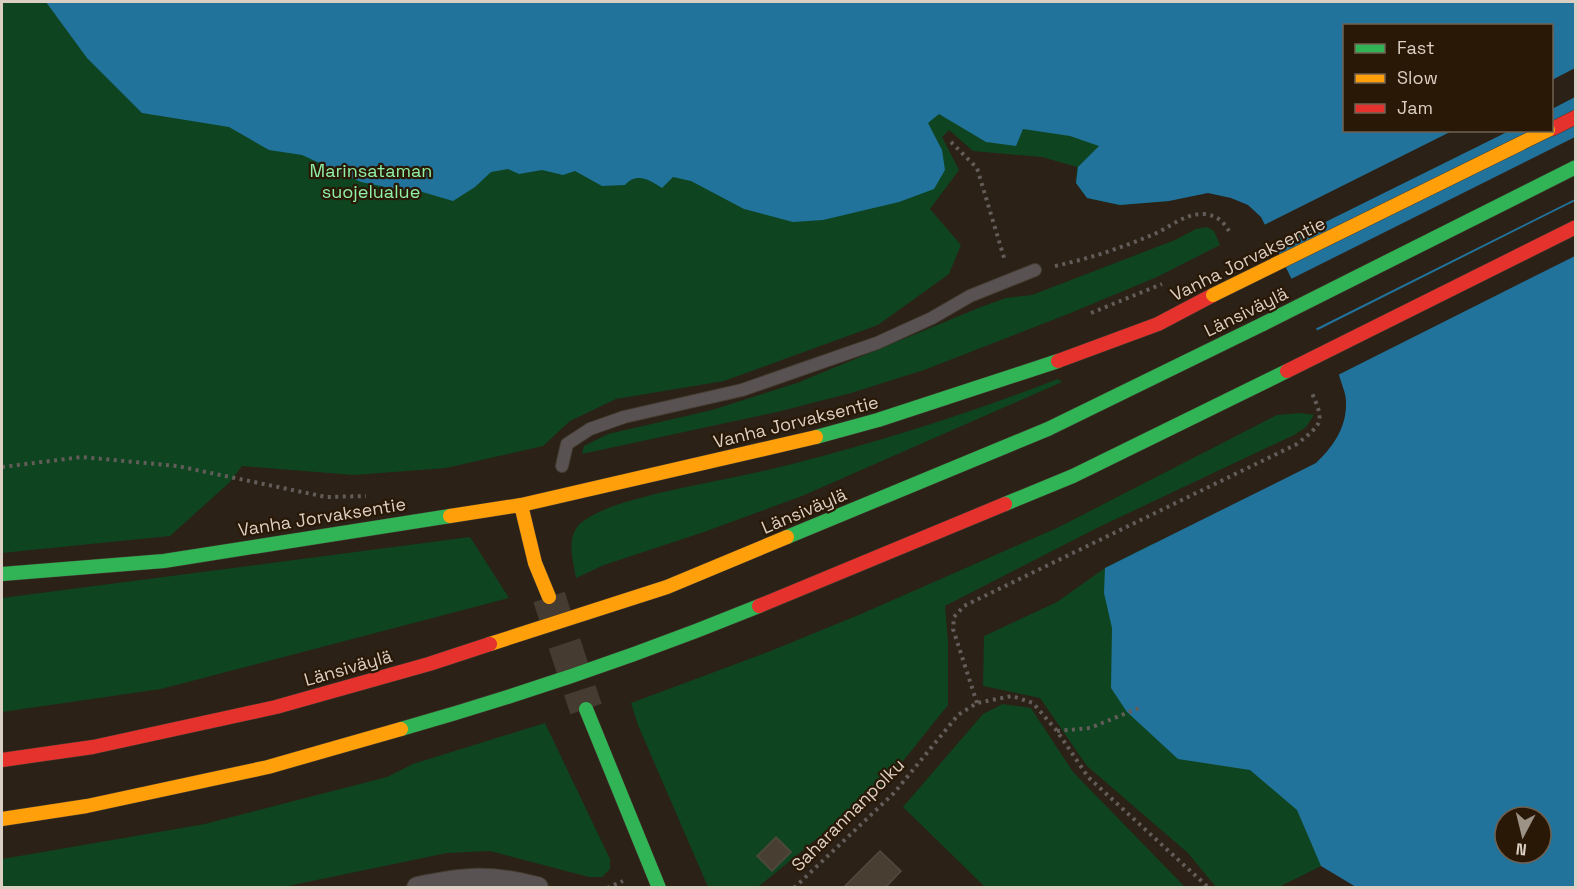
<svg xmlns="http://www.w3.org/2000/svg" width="1577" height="889" font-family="'Space Grotesk',sans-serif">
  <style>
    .green { fill: #0f4420 }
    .water { fill: #21739b; fill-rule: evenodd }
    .pier { fill: #2b2116 }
    .building { fill: #483e32; stroke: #524a40; stroke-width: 1.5 }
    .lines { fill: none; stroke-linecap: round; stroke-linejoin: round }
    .secondary-tunnel { stroke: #453b30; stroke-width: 33; stroke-dasharray: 33 16; stroke-linecap: butt }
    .lane-casing { stroke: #453d33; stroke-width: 14 }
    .street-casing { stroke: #453d33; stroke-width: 24 }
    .fast-casing { stroke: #453d33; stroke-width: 15 }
    .slow-casing { stroke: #453d33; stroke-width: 15 }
    .jam-casing { stroke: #453d33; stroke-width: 15 }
    .path { stroke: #635d5a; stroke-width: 4; stroke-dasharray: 3 4.5; stroke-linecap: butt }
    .lane { stroke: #585352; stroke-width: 12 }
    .street { stroke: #585352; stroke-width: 22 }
    .fast { stroke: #30b455; stroke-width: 14 }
    .slow { stroke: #ff9f0a; stroke-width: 14 }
    .jam { stroke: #e5322d; stroke-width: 14 }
    .fast-bridge-casing { stroke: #453d33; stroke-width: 15; stroke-linecap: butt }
    .slow-bridge-casing { stroke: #453d33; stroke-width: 15; stroke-linecap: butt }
    .jam-bridge-casing { stroke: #453d33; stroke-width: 15; stroke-linecap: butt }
    .fast-bridge { stroke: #30b455; stroke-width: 14 }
    .slow-bridge { stroke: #ff9f0a; stroke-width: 14 }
    .jam-bridge { stroke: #e5322d; stroke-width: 14 }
    .labels { text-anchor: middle; stroke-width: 4.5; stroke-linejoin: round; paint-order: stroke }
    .park-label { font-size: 18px; fill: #90f0a7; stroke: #291805 }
    .street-label { font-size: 18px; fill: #dbcfc3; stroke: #291805 }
  </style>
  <rect width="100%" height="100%" fill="#2b2116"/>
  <!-- green -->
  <path class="green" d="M2 2H522L1063 98 1169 201 1120 205 1087 198 1076 183 1077 167 1042 157 973 151 949 130 942 137 959 170 930 209 961 245 949 274 878 325 724 381 616 399 570 421 543 446 446 468 354 475 242 466 230 482 170 536 2 553Z
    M1207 227 1214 231 1220 245 1157 277 1068 314 924 370 851 393 777 412 582 454 584 446 608 434 712 410 797 383 981 307 1006 298 1032 295 1175 240 1196 229Z
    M1058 379 1062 382 802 496 704 532 604 565 576 578C573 559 565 536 582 522 604 506 633 500 659 493 702 483 745 476 788 465 879 442 970 413 1058 379Z
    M1301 413 1314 415 1306 427 1296 434 1099 527 945 606 948 642V705L887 781 758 887H708L638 725 631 703 768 652 861 614 1057 528 1277 415Z
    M470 537 509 598 161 689 2 712V598Z
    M1154 543 1229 732 1335 850 1321 866 1279 887H1216L1188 853 1087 766 1040 698 983 686 984 636 1057 602 1105 568Z
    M1003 704 1031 708 1073 772 1185 887H985L903 807 983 714Z
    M545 723 610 859V869L602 877H589L490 851 447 853 283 887H2V859L205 824 387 777 413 764Z"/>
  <!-- water -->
  <path class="water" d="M46 2H1575V887H1356L1321 866 1297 810 1250 770 1178 759 1127 712 1111 688 1112 628 1104 593 1105 568 1316 463C1333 447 1347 427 1346 402 1346 393 1341 383 1339 375L1261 217 1248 205 1231 198 1208 193 1169 201 1120 205 1087 198 1076 183 1078 167 1099 146 1070 136 1023 129 1016 146 986 142 939 114 928 123 942 150 945 170 934 189 899 202 823 220 793 222 744 209 691 181 673 177 662 188C649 180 637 172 625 185L602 186 575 171 563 175 542 170 519 174 508 169 491 172 475 187 453 201 419 191 390 188 361 182 302 155 269 150 229 127 142 113 87 58ZM1344 26H1552V130H1344ZM1505 817H1541V853H1505Z"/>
  <!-- pier -->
  <path class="pier" d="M1575 68V97L1552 109V80Z
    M1452 131H1509L1273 248 1262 226Z
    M1575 137V199L1313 330 1289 280Z
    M1575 201V256L1336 376 1314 332Z"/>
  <!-- building -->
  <path class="building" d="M776 837 791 852 772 871 757 856Z
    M880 851 901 871 885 888H843Z"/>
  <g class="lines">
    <!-- secondary-tunnel -->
    <path class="secondary-tunnel" d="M549 597 586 709"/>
    <!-- lane casing -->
    <g class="lane-casing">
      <path id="lane" d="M562 466 567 444 590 429 624 417 742 390 877 343 932 318 970 296 1035 270"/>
    </g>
    <!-- street casing -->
    <g class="street-casing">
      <path id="street" d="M418 888C465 878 491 876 537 888"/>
    </g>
    <!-- fast casing -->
    <g class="fast-casing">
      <path id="fast" d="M816 437 878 420 1058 361
        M1005 504 1073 476 1287 371
        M787 537 1048 429 1263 324
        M2 574 164 561 450 516
        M586 709 659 888
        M401 729C521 695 644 653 759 606"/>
    </g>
    <!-- slow casing -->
    <g class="slow-casing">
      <path id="slow" d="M521 505 535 563 549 597
        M450 516 521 505 816 437
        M490 644 667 587 787 537
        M2 819 87 806 268 767 401 729"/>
    </g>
    <!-- jam casing -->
    <g class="jam-casing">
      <path id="jam" d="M1552 129 1576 117
        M1058 361 1158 324 1213 295
        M759 606 1005 504
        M2 760 93 747 276 707 429 664 490 644"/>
    </g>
    <!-- path -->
    <path class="path" d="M951 142 977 168 1005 261
      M1055 266C1088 259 1121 248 1152 235 1169 228 1185 213 1204 214 1216 215 1223 221 1229 231
      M1091 313 1162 284
      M2 467 82 457 177 466 326 497 366 496
      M977 703 953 629 954 617 964 606 1297 444C1323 423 1325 422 1311 391
      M1057 731 1090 728 1139 708
      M607 888 623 881
      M794 888 894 793 958 715 977 703 1012 696 1033 703 1057 731 1088 777 1209 888"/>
    <!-- lane -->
    <use href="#lane" class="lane"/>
    <!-- street -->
    <use href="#street" class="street"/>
    <!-- fast -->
    <use href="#fast" class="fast"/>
    <!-- slow -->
    <use href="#slow" class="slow"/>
    <!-- jam -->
    <use href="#jam" class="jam"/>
    <!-- fast-bridge casing -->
    <g class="fast-bridge-casing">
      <path id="fast-bridge" d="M1263 324 1576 167"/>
    </g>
    <!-- slow-bridge casing -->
    <g class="slow-bridge-casing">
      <path id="slow-bridge" d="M1213 295 1548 130"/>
    </g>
    <!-- jam-bridge casing -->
    <g class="jam-bridge-casing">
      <path id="jam-bridge" d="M1287 371 1576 227"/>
    </g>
    <!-- fast-bridge -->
    <use href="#fast-bridge" class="fast-bridge"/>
    <!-- slow-bridge -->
    <use href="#slow-bridge" class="slow-bridge"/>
    <!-- jam-bridge -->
    <use href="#jam-bridge" class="jam-bridge"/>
  </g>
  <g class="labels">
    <!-- park labels -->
    <g class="park-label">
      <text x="371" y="177">Marinsataman<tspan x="371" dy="21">suojelualue</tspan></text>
    </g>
    <!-- street labels -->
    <g class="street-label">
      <text transform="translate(1248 259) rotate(-26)" y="6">Vanha Jorvaksentie</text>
      <text transform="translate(1246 312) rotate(-26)" y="6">Länsiväylä</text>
      <text transform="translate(796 422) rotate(-14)" y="6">Vanha Jorvaksentie</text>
      <text transform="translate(804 511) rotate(-23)" y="6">Länsiväylä</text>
      <text transform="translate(322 517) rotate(-9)" y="6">Vanha Jorvaksentie</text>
      <text transform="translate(348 668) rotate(-16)" y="6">Länsiväylä</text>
      <text transform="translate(848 815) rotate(-45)" y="6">Saharannanpolku</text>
    </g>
  </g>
  <!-- border -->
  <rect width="1577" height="889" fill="none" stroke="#dbcfc3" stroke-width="6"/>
  <!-- legend -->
  <rect x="1343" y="24" width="210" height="108" fill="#291805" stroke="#706151" stroke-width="1.5"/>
  <rect x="1355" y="44" width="30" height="9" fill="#30b455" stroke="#706151" stroke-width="1.5"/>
  <text x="1397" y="54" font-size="18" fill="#dbcfc3">Fast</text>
  <rect x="1355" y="74" width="30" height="9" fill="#ff9f0a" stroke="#706151" stroke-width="1.5"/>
  <text x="1397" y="84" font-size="18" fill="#dbcfc3">Slow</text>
  <rect x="1355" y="104" width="30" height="9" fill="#e5322d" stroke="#706151" stroke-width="1.5"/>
  <text x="1397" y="114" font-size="18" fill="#dbcfc3">Jam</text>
  <!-- north arrow -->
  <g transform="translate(1523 835) rotate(187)"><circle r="28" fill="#291805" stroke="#706151" stroke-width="1.5"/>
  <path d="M0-4.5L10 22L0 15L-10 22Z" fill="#9d9286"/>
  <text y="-9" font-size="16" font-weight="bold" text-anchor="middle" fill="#dbcfc3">N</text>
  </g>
</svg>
